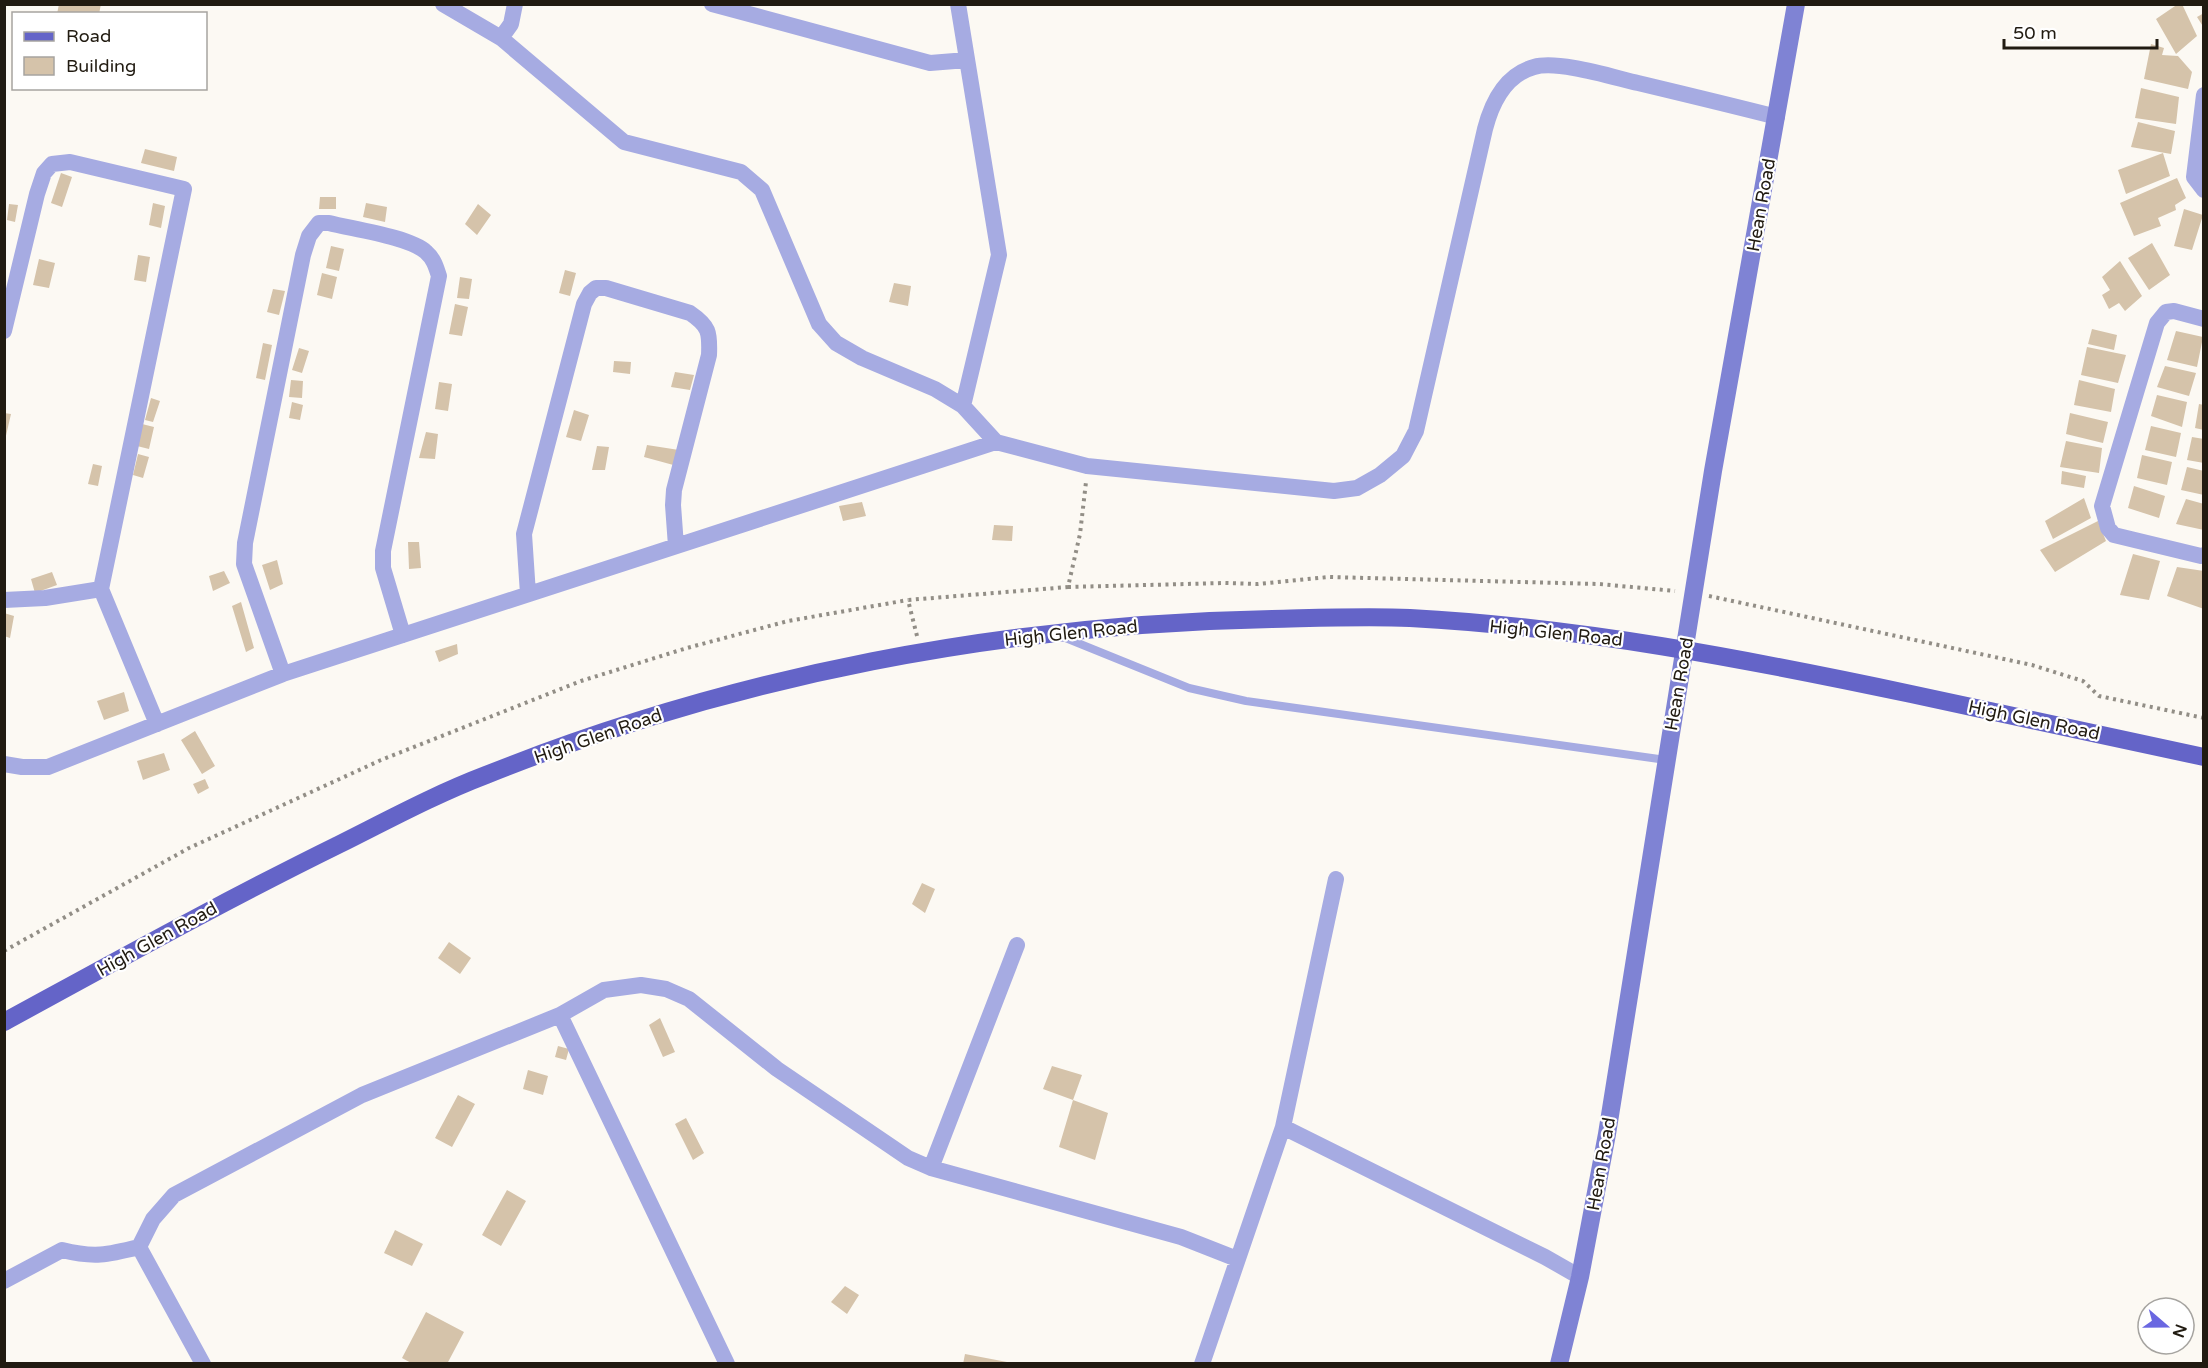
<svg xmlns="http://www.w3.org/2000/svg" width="2208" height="1368" font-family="'Varela Round',sans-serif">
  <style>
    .building { fill: #d5c3aa }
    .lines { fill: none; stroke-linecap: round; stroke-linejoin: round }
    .path { stroke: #928e86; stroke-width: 4; stroke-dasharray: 3 4.5; stroke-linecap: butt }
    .lane { stroke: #a6abe2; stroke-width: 8 }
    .street { stroke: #a6abe2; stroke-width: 16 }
    .secondary { stroke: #7f83d4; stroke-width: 18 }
    .primary { stroke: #6464c8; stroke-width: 18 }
    .labels { text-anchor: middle; stroke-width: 4.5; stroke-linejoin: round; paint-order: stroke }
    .street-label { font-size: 18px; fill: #211b11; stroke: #fff }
  </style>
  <rect width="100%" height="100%" fill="#fcf9f3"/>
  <!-- building -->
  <path class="building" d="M59 4H101L99 14H57Z
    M2178 4H2182L2197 36 2176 54 2156 19Z
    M2204 13V28L2197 17Z
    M2151 44 2164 48 2162 55 2178 56 2192 72 2188 89 2144 79Z
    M2141 88 2179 97 2176 124 2135 118Z
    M2138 122 2175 131 2171 154 2131 147Z
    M145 149 177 157 174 171 141 163Z
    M2163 153 2170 176 2126 194 2118 170Z
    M61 173 72 177 62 207 51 203Z
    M2177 178 2186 198 2175 205 2176 210 2158 218 2161 226 2134 236 2120 203Z
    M320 197H336V209H319Z
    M153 203 165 206 161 228 149 225Z
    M366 203 387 207 385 222 363 217Z
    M9 204 18 205 15 222 7 220Z
    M478 204 491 215 477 235 465 224Z
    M2184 209 2203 215 2192 250 2174 246Z
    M2152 243 2170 275 2149 290 2128 258Z
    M331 246 344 249 339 271 326 268Z
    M138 255 150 257 146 282 134 280Z
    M39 259 55 263 49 288 33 285Z
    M2120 261 2142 296 2125 311 2119 303 2109 309 2102 295 2110 290 2102 277Z
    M565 270 576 273 570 296 559 293Z
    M322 273 337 277 332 299 317 295Z
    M460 277 472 279 469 299 457 298Z
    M894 283 911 286 908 306 889 302Z
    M273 289 285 291 279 315 267 312Z
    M455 304 468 307 462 336 449 334Z
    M2092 329 2117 335 2114 350 2088 344Z
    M2176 331 2203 337 2197 367 2167 360Z
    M263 343 272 345 265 380 256 378Z
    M2087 347 2126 355 2118 383 2081 375Z
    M299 348 309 351 302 373 292 370Z
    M614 361 631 362 630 374 613 372Z
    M2165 366 2196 373 2189 396 2157 387Z
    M675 372 694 375 690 390 671 387Z
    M291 380 303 381 302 398 289 397Z
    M2079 380 2115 389 2111 412 2074 405Z
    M439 382 452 384 448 411 435 409Z
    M2157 395 2187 402 2182 427 2151 416Z
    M151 398 160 401 153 422 145 420Z
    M292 402 303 405 300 420 289 418Z
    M2199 404 2204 405V430L2195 428Z
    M574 410 589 415 581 441 566 437Z
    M4 413 11 414 5 440H4Z
    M2070 413 2108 422 2103 443 2066 434Z
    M142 424 154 427 149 449 137 446Z
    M2151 426 2181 433 2176 457 2145 450Z
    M426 432 438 434 435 459 419 458Z
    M2192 437 2204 439V463L2187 460Z
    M2066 441 2102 448 2099 473 2060 467Z
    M647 445 679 450 677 466 644 457Z
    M597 446 609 447 605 470H592Z
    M138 454 149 457 143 478 133 475Z
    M2142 455 2172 462 2167 485 2137 478Z
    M93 464 102 466 98 486 88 484Z
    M2187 467 2204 471V495L2181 490Z
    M2062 471 2086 476 2084 488 2061 484Z
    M2134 486 2165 496 2159 518 2128 508Z
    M2084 498 2091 518 2053 539 2045 521Z
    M2186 499 2204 504V530L2176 524Z
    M862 502 866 516 843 521 839 506Z
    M2098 521 2106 541 2055 572 2040 550Z
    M994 525 1013 526 1012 541 992 540Z
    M408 542H419L421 568 409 569Z
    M2133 554 2160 561 2149 600 2120 595Z
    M277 560 283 584 270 590 262 565Z
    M2177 567 2204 571V609L2167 596Z
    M224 571 230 583 213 591 209 576Z
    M52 572 57 585 35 593 31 579Z
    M241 602 254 648 246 652 232 606Z
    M4 613 14 616 10 638 4 636Z
    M457 644 458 654 439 662 435 651Z
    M124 692 129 711 104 720 97 701Z
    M195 731 215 766 202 774 181 740Z
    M164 753 170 770 143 780 137 761Z
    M205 779 209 788 198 794 193 784Z
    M922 883 935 889 925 913 912 904Z
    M449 942 471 958 460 974 438 958Z
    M660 1018 675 1052 663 1057 649 1025Z
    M558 1046 569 1049 566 1060 555 1057Z
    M1052 1066 1082 1075 1073 1100 1108 1113 1095 1160 1059 1147 1073 1100 1043 1089Z
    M528 1070 548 1076 543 1095 523 1089Z
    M458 1095 475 1104 452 1147 435 1138Z
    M686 1118 704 1153 693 1160 675 1124Z
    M507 1190 526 1201 501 1246 482 1235Z
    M395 1230 423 1244 412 1266 384 1253Z
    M845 1286 859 1295 847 1314 831 1302Z
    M426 1312 464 1332 447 1364H413L402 1358Z
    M965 1354 1007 1362V1364H963Z"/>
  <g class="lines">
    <!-- path -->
    <path class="path" d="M1068 587 1225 583 1258 584 1329 577 1599 584 1675 591
      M1709 596 2032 665 2083 681 2099 696 2204 718
      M917 636 908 600 1068 587 1080 534 1086 482
      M4 951 189 848 381 760 581 681 687 648 788 621 908 600"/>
    <!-- lane -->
    <path class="lane" d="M1063 637 1189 688 1246 701 1666 760"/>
    <!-- street -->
    <path class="street" d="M443 4 501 38 624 142 741 172 762 190 819 324 836 343 862 358 935 389 963 406 996 442
      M712 4 930 63 967 60
      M958 4 999 255 963 406
      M501 38 511 24 515 4
      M2204 95 2194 177 2204 190
      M2204 319 2174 311 2166 312 2157 323 2102 506 2108 528 2114 535 2201 556 2204 555
      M4 331 37 194 44 173 52 164 70 162 184 189 101 589 157 724
      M528 594 524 534 584 304 590 293 596 288H606L690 313C709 326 710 332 709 355L674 490 673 505 676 546
      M4 600 45 598 101 589
      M283 674 244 564 245 543 303 255 309 236 319 223H329C352 229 410 237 426 252 434 259 436 267 439 276L383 551V568L403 635
      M4 764 22 767H48L283 674 996 442 1087 466 1334 491 1357 488 1380 475 1403 456 1416 431 1485 129C1492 102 1505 75 1534 67 1558 60 1612 77 1638 83 1684 94 1730 105 1777 117
      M560 1015 727 1364
      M1283 1127 1545 1257 1580 1277
      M931 1168 1017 945
      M139 1247 203 1364
      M4 1281 62 1250C94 1258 107 1255 139 1247L153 1219 174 1195 362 1095 560 1015 604 990 641 985 666 989 689 999 777 1069 908 1158 931 1168 1181 1237 1237 1259
      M1202 1364 1283 1127 1336 879"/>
    <!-- secondary -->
    <path class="secondary" d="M1559 1364 1580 1277 1607 1134 1713 471 1796 4"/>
    <!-- primary -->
    <path class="primary" d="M4 1022C116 961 226 900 340 844 388 820 436 794 486 775 736 675 1003 624 1272 619 1318 618 1365 616 1410 618 1579 627 1746 659 1911 694 2008 715 2106 735 2204 757"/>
  </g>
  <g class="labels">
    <!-- street labels -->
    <g class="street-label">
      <text transform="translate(1761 205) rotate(-80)" y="6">Hean Road</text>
      <text transform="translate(1071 633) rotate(-6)" y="6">High Glen Road</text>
      <text transform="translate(1556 633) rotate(6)" y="6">High Glen Road</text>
      <text transform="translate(1679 684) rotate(-80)" y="6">Hean Road</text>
      <text transform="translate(2034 720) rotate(12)" y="6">High Glen Road</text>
      <text transform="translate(598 736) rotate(-19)" y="6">High Glen Road</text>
      <text transform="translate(157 939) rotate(-29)" y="6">High Glen Road</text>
      <text transform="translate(1601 1164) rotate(-80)" y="6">Hean Road</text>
    </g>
  </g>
  <!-- border -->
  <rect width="2208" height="1368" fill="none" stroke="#211b11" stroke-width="12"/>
  <!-- legend -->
  <rect x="12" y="12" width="195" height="78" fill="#ffffff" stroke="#a6a4a0" stroke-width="1.5"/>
  <rect x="24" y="32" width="30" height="9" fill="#6464c8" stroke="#a6a4a0" stroke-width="1.5"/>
  <text x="66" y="42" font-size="18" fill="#211b11">Road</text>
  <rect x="24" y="57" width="30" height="18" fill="#d5c3aa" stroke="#a6a4a0" stroke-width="1.5"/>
  <text x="66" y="72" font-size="18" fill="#211b11">Building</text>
  <!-- north arrow -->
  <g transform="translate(2166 1326) rotate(110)"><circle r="28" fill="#ffffff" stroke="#a6a4a0" stroke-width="1.5"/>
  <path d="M0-4.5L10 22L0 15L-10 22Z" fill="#6a67e1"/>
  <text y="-9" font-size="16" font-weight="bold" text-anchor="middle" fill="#211b11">N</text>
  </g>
  <!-- scale -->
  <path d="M2004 39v9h153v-9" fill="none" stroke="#211b11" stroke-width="3"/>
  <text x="2013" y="39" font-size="18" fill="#211b11" stroke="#ffffff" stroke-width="4.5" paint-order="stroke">50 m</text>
</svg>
